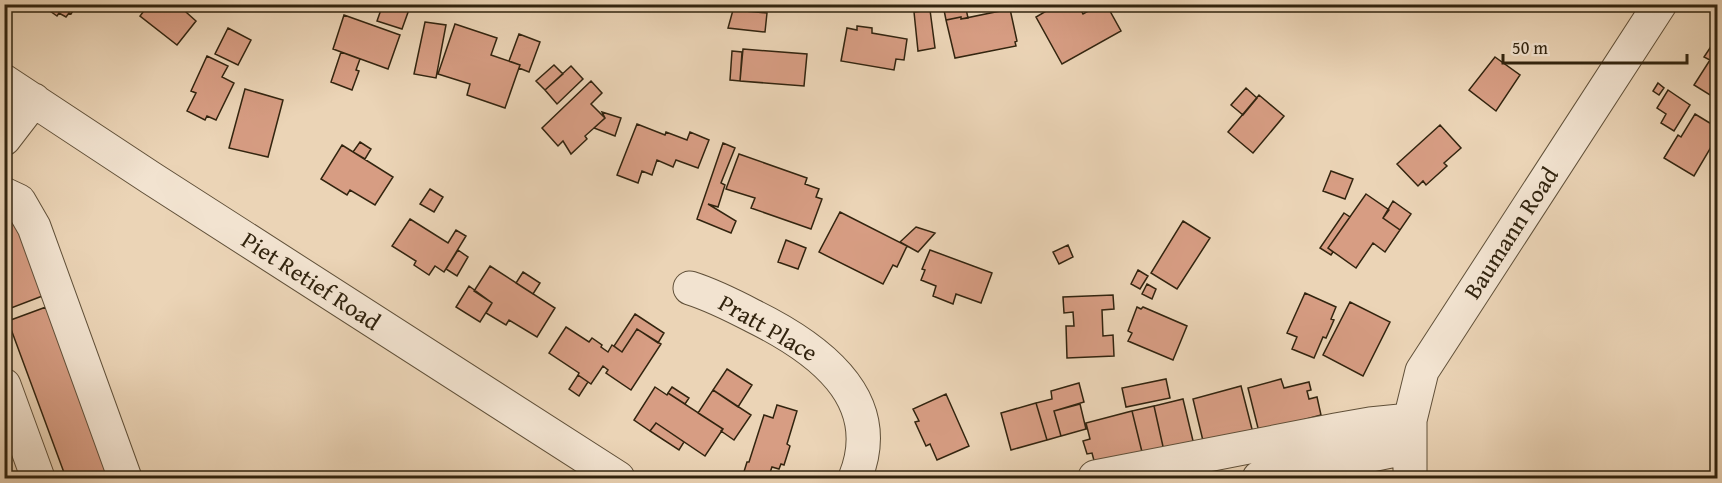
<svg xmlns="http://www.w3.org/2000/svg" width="1722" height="483" font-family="'Gentium Book Plus',serif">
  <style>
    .building { fill: #d79d83; stroke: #32240f; stroke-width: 1.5 }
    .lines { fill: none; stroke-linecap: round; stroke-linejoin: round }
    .minor-casing { stroke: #605039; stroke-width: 35 }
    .minor { stroke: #f2e3d0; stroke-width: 33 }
    .labels { text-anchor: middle; stroke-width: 5; stroke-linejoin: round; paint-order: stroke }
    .street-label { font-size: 24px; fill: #32240f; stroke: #f2e3d0 }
  </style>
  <rect width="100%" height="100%" fill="#ebd4b6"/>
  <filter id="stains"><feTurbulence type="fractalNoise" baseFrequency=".00333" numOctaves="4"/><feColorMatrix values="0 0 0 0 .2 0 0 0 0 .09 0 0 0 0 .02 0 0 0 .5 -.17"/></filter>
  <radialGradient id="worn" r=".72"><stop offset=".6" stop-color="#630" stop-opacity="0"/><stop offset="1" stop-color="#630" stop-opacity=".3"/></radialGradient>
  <!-- building -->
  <path class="building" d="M44 4H77L71 14 69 13 66 17 59 13 57 16 43 6Z
    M149 4H177L196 21 177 45 140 16Z
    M251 4H265L261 11Z
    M383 4H411L402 29 377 21Z
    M965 4 968 18 961 19V17L946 20 943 5Z
    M1058 4H1078L1083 14 1101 4H1106L1121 31 1062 64 1036 17Z
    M1010 9 1017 41 1015 42 1016 46 955 58 946 20 961 17V19Z
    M733 10 767 13 765 32 728 28Z
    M930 10 935 48 918 51 914 12Z
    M344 15 400 35 388 69 333 49Z
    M425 22 446 25 436 78 414 74Z
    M455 24 497 38 491 55 520 65 505 108 467 95 470 84 438 74Z
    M857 26 872 28V33L907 39 904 60 896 59 894 70 841 61 847 28 857 30Z
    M228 28 251 40 238 65 215 54Z
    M519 34 540 42 529 72 519 68 520 65 509 61Z
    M1718 36V100L1694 85 1710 60 1704 57Z
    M743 49 807 54 804 86 740 81Z
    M732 51 742 52 740 81 730 80Z
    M341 52 360 59 356 70 359 71 352 90 331 82Z
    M207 56 228 66 222 77 234 83 216 120 207 116 205 120 187 111 196 93 191 91Z
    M1495 57 1520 75 1496 111 1469 90Z
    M554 65 563 74 545 90 536 81Z
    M571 66 583 79 557 104 545 90Z
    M591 81 602 93 591 104 605 118 585 136 587 139 571 154 563 141 558 146 542 128Z
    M1658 83 1664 88 1659 95 1653 91Z
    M1246 88 1257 98 1243 115 1231 105Z
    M245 89 283 100 268 157 229 148Z
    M1668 90 1690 105 1674 131 1661 123 1666 114 1657 108Z
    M1259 95 1284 116 1253 153 1228 132Z
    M602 112 621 118 615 136 594 128 605 118Z
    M1695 114 1718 128V146L1715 150 1711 147 1694 176 1664 158 1678 135 1681 137Z
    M637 124 665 135 666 132 687 140 690 132 709 140 698 168 676 160 673 167 657 160 652 175 642 171 638 183 617 175Z
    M1440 125 1461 148 1444 163 1447 166 1426 185 1423 181 1418 186 1397 164Z
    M360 142 371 149 365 159 353 152Z
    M723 143 735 148 721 183 725 185 718 207 708 204 736 221 731 233 697 219Z
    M342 145 393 177 375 205 350 190 347 195 321 179Z
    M739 154 807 178 805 184 819 189 816 197 822 199 811 229 751 208 755 198 726 189Z
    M1331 171 1353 179 1345 199 1323 191Z
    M430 189 443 197 434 212 420 204Z
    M1366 194 1389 210 1383 218 1400 230 1385 252 1373 243 1356 268 1328 248Z
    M1393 201 1411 214 1400 230 1383 218Z
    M13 212 45 295 6 310 4 215Z
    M840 212 907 246 897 267 893 265 883 284 819 252Z
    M1344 213 1350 217 1328 248 1333 252 1331 255 1320 248Z
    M410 219 448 243 456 230 466 236 444 272 435 266 429 275 414 265 416 261 392 246Z
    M1183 221 1210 238 1177 289 1151 273Z
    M916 227 935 233 918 252 900 242Z
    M786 240 806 248 798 269 778 262Z
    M1068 245 1073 257 1059 264 1053 252Z
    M458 250 468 257 457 276 446 269Z
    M930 250 992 273 981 303 956 294 953 304 933 296 936 286 921 280 925 270 922 269Z
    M490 266 555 308 537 337 509 320 506 325 486 313 492 303 474 291Z
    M1138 270 1148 276 1140 289 1131 284Z
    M523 272 540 283 533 294 516 283Z
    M1147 284 1156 289 1152 299 1142 294Z
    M469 286 492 303 480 322 456 307Z
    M1305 293 1336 307 1331 319 1334 320 1326 338 1323 337 1314 358 1292 349 1297 337 1287 333Z
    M1113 295 1114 309 1102 310 1103 336 1113 335 1114 356 1067 358 1066 326H1074L1073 312 1064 313 1063 297Z
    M1350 302 1390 322 1363 376 1323 355Z
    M46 307 110 478H66L8 321Z
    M1137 307 1141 309 1143 307 1187 326 1173 360 1128 341 1132 333 1128 331Z
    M635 314 664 333 658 343 637 329 622 352 614 346Z
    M566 327 589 342 592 338 602 345 601 347 608 352 612 345 622 352 637 329 661 344 631 390 606 373 608 370 603 366 591 384 578 375 579 373 549 353Z
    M727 369 752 385 738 407 713 390Z
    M578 375 588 382 579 396 569 389Z
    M1166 379 1170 398 1126 407 1122 388Z
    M1281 379 1284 388 1309 382 1311 390 1307 391 1309 399 1317 397 1321 415 1259 432 1248 388Z
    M1079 383 1084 402 1054 411 1061 436 1047 440 1036 403 1052 399 1051 391Z
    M1241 386 1253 433 1204 445 1193 399Z
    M655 387 667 395 668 393 723 429 705 456 656 423 650 431 634 420Z
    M672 387 689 398 685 404 668 393Z
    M713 390 751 415 734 440 721 431 723 429 698 413Z
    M946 394 969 446 937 460 930 444 926 446 915 422 919 421 913 409Z
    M1183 399 1194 445 1164 451 1154 406Z
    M1036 403 1047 440 1011 450 1001 413Z
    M1080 404 1086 429 1061 436 1054 411Z
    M777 405 797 411 787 444 790 446 784 465 781 464 779 469 772 467 768 478H742L747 462H749L764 415 773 418Z
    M1154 406 1164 451 1143 456 1132 411Z
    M1132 411 1143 456 1096 468 1092 453 1087 454 1083 441 1090 439 1086 423Z
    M656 423 684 442 679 450 650 431Z"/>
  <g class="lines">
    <!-- minor casing -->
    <g class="minor-casing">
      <path id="minor" d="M4 81 151 178 618 478
        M4 139 34 100
        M4 194 19 201 34 227 125 478
        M690 288C712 295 732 305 753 316 816 347 888 397 855 478
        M4 385 38 478
        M1095 477 1336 430 1370 424 1410 420
        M1259 478 1410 447
        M1410 478V420L1422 371 1660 4"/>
    </g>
    <!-- minor -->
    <use href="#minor" class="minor"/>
  </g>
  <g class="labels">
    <!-- street labels -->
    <g class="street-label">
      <text transform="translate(1511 233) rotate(-57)" y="8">Baumann Road</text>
      <text transform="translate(311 281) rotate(33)" y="8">Piet Retief Road</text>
      <text transform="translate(768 328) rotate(30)" y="8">Pratt Place</text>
    </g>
  </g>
  <!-- margin -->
  <rect width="1722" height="483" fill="none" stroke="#ebd4b6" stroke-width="24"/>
  <rect x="6" y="6" width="1710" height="471" fill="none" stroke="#32240f" stroke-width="3"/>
  <rect x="12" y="12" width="1698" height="459" fill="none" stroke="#32240f" stroke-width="1.5"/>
  <!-- scale -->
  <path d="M1503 54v9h184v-9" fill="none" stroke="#32240f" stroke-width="3"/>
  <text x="1512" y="54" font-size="18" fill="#32240f" stroke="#f2e3d0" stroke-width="4.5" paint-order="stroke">50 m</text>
  <rect width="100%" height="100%" filter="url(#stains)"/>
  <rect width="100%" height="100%" fill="url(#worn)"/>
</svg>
